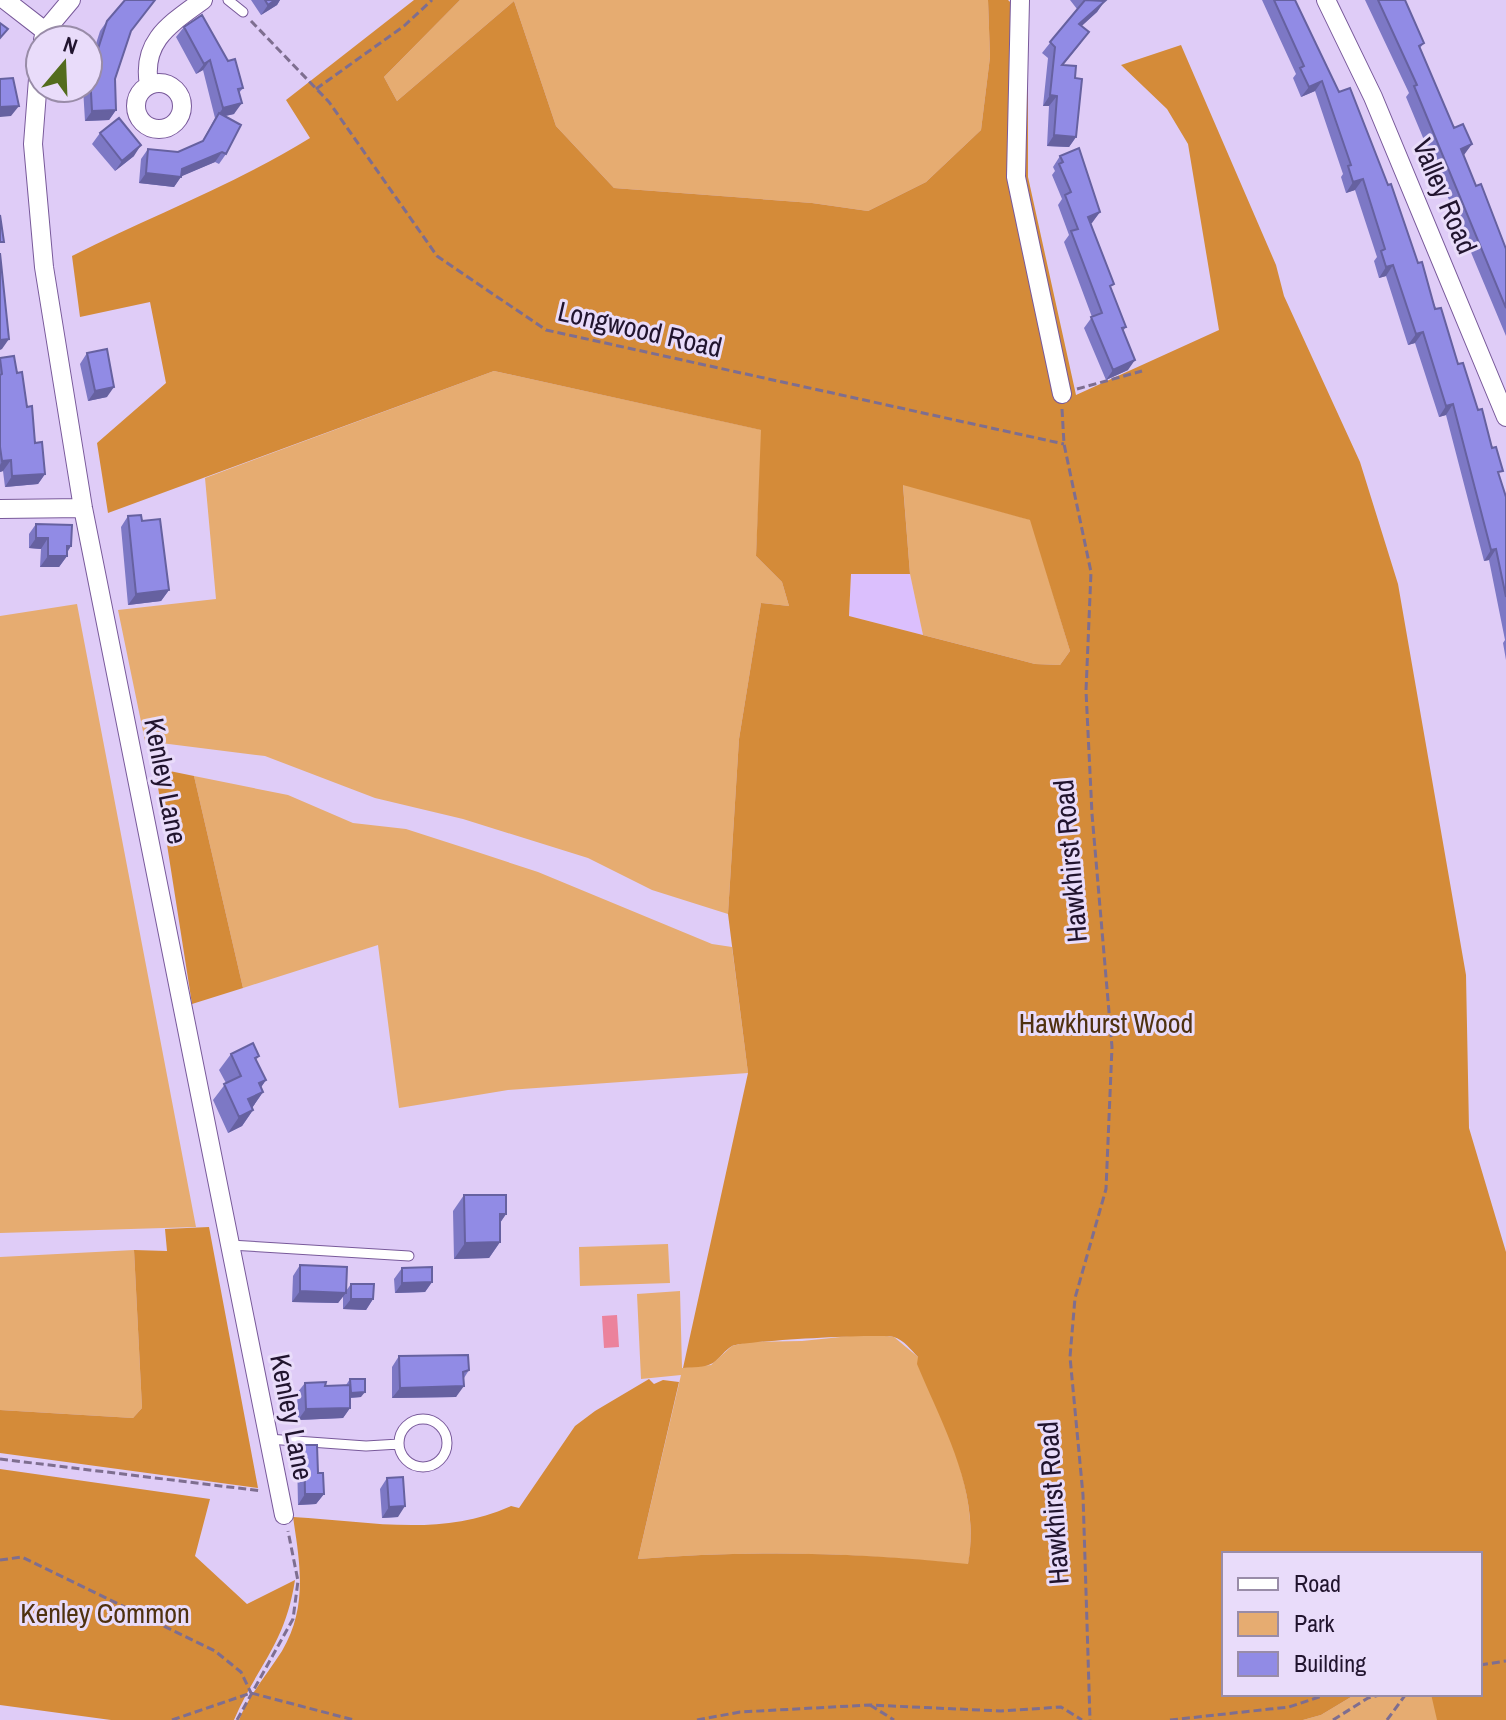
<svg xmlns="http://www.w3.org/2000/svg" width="1506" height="1720" font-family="'Archivo Narrow',sans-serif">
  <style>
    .built { fill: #dbbffd }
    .green { fill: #e6ac71 }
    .forest { fill: #d48b39; fill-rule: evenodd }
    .water { fill: #eb829c }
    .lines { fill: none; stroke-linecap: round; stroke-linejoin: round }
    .service-casing { stroke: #78599a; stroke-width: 11 }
    .minor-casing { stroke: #78599a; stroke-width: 20 }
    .path { stroke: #7e6e90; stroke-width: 3; stroke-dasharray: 8 4; stroke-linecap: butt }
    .service { stroke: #fff; stroke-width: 9 }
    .minor { stroke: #fff; stroke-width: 18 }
    .wall { fill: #7d78c5 }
    .shaded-wall { fill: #6661a0 }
    .building { fill: #918be5; stroke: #6661a0; stroke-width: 2 }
    .labels { text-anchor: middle; stroke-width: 6; stroke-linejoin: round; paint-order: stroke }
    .street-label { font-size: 28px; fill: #21142e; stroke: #e9dcfa }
    .park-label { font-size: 28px; fill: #4f310f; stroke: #e9dcfa }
  </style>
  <rect width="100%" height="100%" fill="#dfccf7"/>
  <!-- built -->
  <path class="built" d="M851 574H910L923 635 849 616Z"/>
  <!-- green -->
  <path class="green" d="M460 0H988L990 57 981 130 926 182 868 211 812 203 614 188 556 126 514 1 397 101 384 77Z
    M494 371 762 430 756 556 782 582 789 606 761 603 739 739 728 914 652 890 588 858 463 819 375 798 265 756 145 741 118 610 216 599 205 478Z
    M903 484 1031 520 1070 651 1060 665 1035 664 923 635 910 574Z
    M77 604 196 1227 0 1233V616Z
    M194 776 288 795 353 823 406 829 465 848 538 872 712 944 732 947 748 1073 508 1090 399 1108 378 945 243 988Z
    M668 1244 670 1283 580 1286 579 1247Z
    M134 1250 142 1408 133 1418 0 1410V1257Z
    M680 1291 682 1368 711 1365 732 1346 748 1342 802 1341 870 1334 894 1337 918 1357C943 1424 981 1491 968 1565 856 1552 750 1550 638 1559L681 1375 641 1379 637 1294Z
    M1356 1694H1480L1506 1720H1303L1321 1715Z"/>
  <!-- forest -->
  <path class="forest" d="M414 0H460L384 77 397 101 514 1 556 126 614 188 812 203 868 211 926 182 981 130 990 57 988 0H1008L1028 19V177L1076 395 1219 330 1188 144 1167 109 1121 65 1181 45 1276 265 1284 296 1360 462 1398 584 1466 975 1469 1128 1506 1252V1720H1437L1431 1694H1480V1554H1224V1694H1356L1321 1715 1303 1720H239C249 1695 268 1673 282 1651 308 1607 300 1564 293 1517 368 1521 440 1538 511 1506L519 1508 575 1426 595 1411 649 1379 654 1384 663 1380 679 1382 638 1559C749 1550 857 1552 968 1564 981 1492 944 1429 917 1364L918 1357C911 1350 904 1340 894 1337 883 1333 741 1341 732 1346 725 1350 720 1358 713 1363 705 1368 692 1367 683 1368L748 1073 728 914 739 739 761 603 789 606 782 582 756 556 761 430 494 371 108 513 97 443 166 383 150 302 80 317 72 256C151 216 236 184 310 138L286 100ZM903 485 1030 520 1070 651 1060 665 1035 664 849 616 851 574H910Z
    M155 768 194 776 243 988 192 1004Z
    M209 1227 258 1488 0 1453V1410L133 1418 142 1408 134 1250 167 1251 165 1229Z
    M0 1469 210 1499 195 1556 247 1604 295 1580C285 1645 258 1664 234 1720H111L0 1705Z"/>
  <!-- water -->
  <path class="water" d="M617 1315 619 1347 604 1348 602 1316Z"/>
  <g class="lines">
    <!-- service casing -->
    <g class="service-casing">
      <path id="service" d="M228 0 243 12
        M230 1245 409 1256
        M399 1443a24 24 0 1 1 48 0a24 24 0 1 1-48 0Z
        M268 1439 366 1446 399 1444"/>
    </g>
    <!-- minor casing -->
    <g class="minor-casing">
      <path id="minor" d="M5 0 45 31
        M1020 0 1016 177 1062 394
        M1326 0 1373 97 1506 417
        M43 40 45 31 71 0
        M40 53 33 144 44 267 83 508 284 1515
        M136 106a23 23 0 1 1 46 0a23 23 0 1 1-46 0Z
        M149 85C141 40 172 23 203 0
        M0 509 83 508"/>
    </g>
    <!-- path -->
    <path class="path" d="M251 21 329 102 437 256 546 330 1064 444
      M316 89 404 26 432 0
      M1077 389 1142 371
      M1062 409 1064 444 1091 572 1086 691 1092 814 1112 1047 1106 1189 1075 1298 1070 1357 1083 1495 1090 1720
      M0 1459 262 1491
      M0 1560 22 1557 215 1651 241 1672 251 1693
      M1480 1665 1506 1661
      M870 1705 894 1720
      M172 1720 251 1693 354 1720
      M237 1720 293 1619 298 1581 288 1531
      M697 1720 740 1712 870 1705 1001 1711 1061 1707 1082 1720
      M1170 1720 1289 1707 1328 1694
      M1333 1720 1368 1698 1383 1694
      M1387 1720 1406 1694"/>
    <!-- service -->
    <use href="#service" class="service"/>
    <!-- minor -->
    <use href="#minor" class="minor"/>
  </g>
  <!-- wall -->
  <path class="wall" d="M251 0H280L277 5 261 15Z
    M1070 0H1104L1097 12 1081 26V43L1063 65 1075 78 1076 137 1069 147 1047 146 1049 106H1043L1048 58 1042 53 1077 9Z
    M1262 0H1295L1418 263 1458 364 1499 476 1506 497V660L1503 643 1505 640 1489 560 1484 561 1446 415 1439 417 1415 343 1408 345 1386 276 1379 278 1374 261 1377 257 1355 190 1346 193 1341 177 1343 174 1315 91 1301 97 1293 78 1296 74Z
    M1365 0H1405L1424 43 1420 48 1454 128 1472 144 1463 155 1476 186 1506 249V336L1406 97 1409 93Z
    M151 5 130 32 115 79 116 110 109 120 85 121 83 88H88V69L100 31 107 21Z
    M184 27 243 88 239 93 234 114 225 116 226 154 219 164 215 162 181 176 174 187 139 183 141 159 148 149 178 152 202 142 215 118 203 70 196 74 176 37Z
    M100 133 134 156 115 171 92 144Z
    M1060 156 1100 212 1091 223 1111 289 1126 327 1123 331 1128 370 1106 380 1084 328 1092 317 1064 242 1069 235 1058 205 1062 199 1052 175 1055 171 1053 167Z
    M87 353 107 397 88 401 80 364Z
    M0 358 17 373 27 407 35 443 45 474 38 484 5 487 3 471 0 472Z
    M128 516 142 521 169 590 161 601 128 605 121 527Z
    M36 524 71 546 67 553V556L59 567H40L41 549 29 548V534Z
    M231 1054 259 1056 256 1060 266 1080 261 1087 263 1092 252 1108 253 1110 242 1126 228 1133 213 1100 226 1083 219 1070Z
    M464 1195 506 1214 500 1223V1242L489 1258 454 1259 453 1211Z
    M300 1265 346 1291 351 1284 373 1299 366 1310 343 1309V1296L338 1303 292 1302 293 1276Z
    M402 1268 432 1282 425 1292 395 1293 394 1279Z
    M399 1356 469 1370 464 1378 456 1397 392 1398V1367Z
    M350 1379 361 1397 350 1398V1408L343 1418 298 1420 297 1393 305 1383 325 1386 346 1385Z
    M304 1445 318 1473 324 1494 316 1504 298 1505 297 1456Z
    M387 1478 398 1517 382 1518 380 1489Z"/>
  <!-- shaded-wall -->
  <path class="shaded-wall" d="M275 0H280L277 5 261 15 268 5Z
    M1105 1 1097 12 1072 35 1079 24Z
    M210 60 203 70 196 74 204 64Z
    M1322 81 1315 91 1301 97 1309 87Z
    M1050 95 1057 96 1049 106H1043Z
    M242 103 234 114 216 118 223 108Z
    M19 106 11 116 0 117V107Z
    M116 110 109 120 85 121 92 111Z
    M1054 135 1076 137 1069 147 1047 146Z
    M1472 144 1464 155 1453 159 1461 149Z
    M141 145 134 156 115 171 122 161Z
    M222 152 215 162 180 177H181L174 187 139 183 146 173 182 169Z
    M1363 179 1355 190 1346 193 1353 182Z
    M1100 212 1092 223 1081 227 1088 217Z
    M1393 265 1386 276 1379 278 1386 267Z
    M1423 332 1415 343 1408 345 1416 334Z
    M9 339 2 349 0 350V340Z
    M1135 360 1128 370 1106 380 1113 370Z
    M114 387 107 397 88 401 95 391Z
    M1453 404 1446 415 1439 417 1446 406Z
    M11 460 3 471 0 472V465L2 461Z
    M45 474 38 484 5 487 12 476Z
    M36 538H48L41 549 29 548Z
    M67 546H71L64 556H67L59 567H40L48 556Z
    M1496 549 1489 560 1484 561 1491 550Z
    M169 590 161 601 128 605 136 594Z
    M266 1080 255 1096 263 1092 252 1108 237 1115 259 1083Z
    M253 1110 242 1126 228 1133 239 1117Z
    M500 1214H506L495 1230Z
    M500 1242 489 1258 454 1259 465 1243Z
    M432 1282 425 1292 395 1293 402 1283Z
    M300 1291 346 1293 338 1303 292 1302Z
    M351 1299H373L366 1310 343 1309Z
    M464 1386 456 1397 392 1398 400 1388Z
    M365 1392 361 1397 347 1398 351 1393Z
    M350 1408 343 1418 298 1420 306 1409Z
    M305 1494H324L316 1504 298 1505Z
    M405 1506 398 1517 382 1518 389 1507Z"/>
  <!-- building -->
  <path class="building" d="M125 0H155L131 31 115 79 116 110 92 111 90 74 107 21Z
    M265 0H275L268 5Z
    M1085 0 1105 1 1079 24 1089 32 1062 65 1076 66 1075 78 1082 79 1076 137 1054 135 1057 96 1050 95 1055 47 1050 42Z
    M1274 0H1295L1339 92 1350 88 1388 185 1391 184 1418 263 1422 262 1435 309 1441 308 1458 364 1463 363 1478 410 1482 409 1492 448 1496 447 1503 471 1498 472 1506 497V597L1496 549 1491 550 1453 404 1446 406 1423 332 1416 334 1393 265 1386 267 1381 251 1385 249 1363 179 1353 182 1348 166 1351 165 1322 81 1309 87 1300 68 1304 66Z
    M1378 0H1405L1424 43 1419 46 1454 128 1463 124 1472 144 1461 149 1476 186 1481 184 1506 249V308L1414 86 1417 85Z
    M202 15 228 61 235 59 243 88 238 89 242 103 223 108 210 60 204 64 184 27Z
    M0 23 8 29 0 38Z
    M13 78 19 106 0 107V79Z
    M219 113 241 125 226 154 222 152 182 169 181 177 146 173 148 149 178 152 203 141Z
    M119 118 141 145 122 161 100 133Z
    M1079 148 1100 212 1088 217 1114 284 1110 286 1126 327 1122 328 1135 360 1113 370 1091 317 1102 313 1071 231 1078 229 1065 195 1071 192 1059 164 1063 162 1060 156Z
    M0 215 4 242H0Z
    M0 253 9 339 0 340Z
    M107 349 114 387 95 391 87 353Z
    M14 356 17 373 22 372 27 407 32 406 35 443 42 442 45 474 12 476 11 460 2 461 0 447V375L2 374 0 358Z
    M141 515 142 521 160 519 169 590 136 594 128 516Z
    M36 524 72 525 71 546H67V556H48V538H36Z
    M253 1043 259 1056 255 1058 266 1080 259 1083 263 1092 248 1099 253 1110 239 1117 224 1084 241 1076 231 1054Z
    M464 1195H506V1214H500V1242L465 1243Z
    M300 1265 347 1267 346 1293 300 1291Z
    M432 1267V1282L402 1283V1268Z
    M351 1284H374L373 1299H351Z
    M468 1355 469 1370 463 1372 464 1386 400 1388 399 1356Z
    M350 1379H365V1392L351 1393Z
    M326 1382 325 1386 350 1385V1408L306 1409 305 1383Z
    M304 1445H317L318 1473H323L324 1494H305Z
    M403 1477 405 1506 389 1507 387 1478Z"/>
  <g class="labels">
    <!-- street labels -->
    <g class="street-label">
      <text transform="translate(1445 196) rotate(67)" y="10">Valley Road</text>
      <text transform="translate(640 329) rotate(13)" y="10">Longwood Road</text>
      <text transform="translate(166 781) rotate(79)" y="10">Kenley Lane</text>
      <text transform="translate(1070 861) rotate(-95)" y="10">Hawkhirst Road</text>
      <text transform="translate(292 1417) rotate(79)" y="10">Kenley Lane</text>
      <text transform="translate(1053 1503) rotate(-94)" y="10">Hawkhirst Road</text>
    </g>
    <!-- park labels -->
    <g class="park-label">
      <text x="1106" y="1033">Hawkhurst Wood</text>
      <text x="105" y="1623">Kenley Common</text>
    </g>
  </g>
  <!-- legend -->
  <rect x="1222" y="1552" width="260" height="144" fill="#e9dcfa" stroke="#998ca8" stroke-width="2"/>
  <rect x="1238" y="1578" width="40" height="12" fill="#ffffff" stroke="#998ca8" stroke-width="2"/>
  <text x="1294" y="1592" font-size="24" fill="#21142e">Road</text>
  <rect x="1238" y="1612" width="40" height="24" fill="#e6ac71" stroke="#998ca8" stroke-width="2"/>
  <text x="1294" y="1632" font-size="24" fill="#21142e">Park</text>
  <rect x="1238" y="1652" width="40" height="24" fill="#918be5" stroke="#998ca8" stroke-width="2"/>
  <text x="1294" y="1672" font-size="24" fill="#21142e">Building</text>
  <!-- north arrow -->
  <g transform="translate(64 64) rotate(19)"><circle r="38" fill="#e9dcfa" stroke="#998ca8" stroke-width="2"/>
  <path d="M0-6L14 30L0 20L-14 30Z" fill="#536c1d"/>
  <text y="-12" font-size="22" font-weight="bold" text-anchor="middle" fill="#21142e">N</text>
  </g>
</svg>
